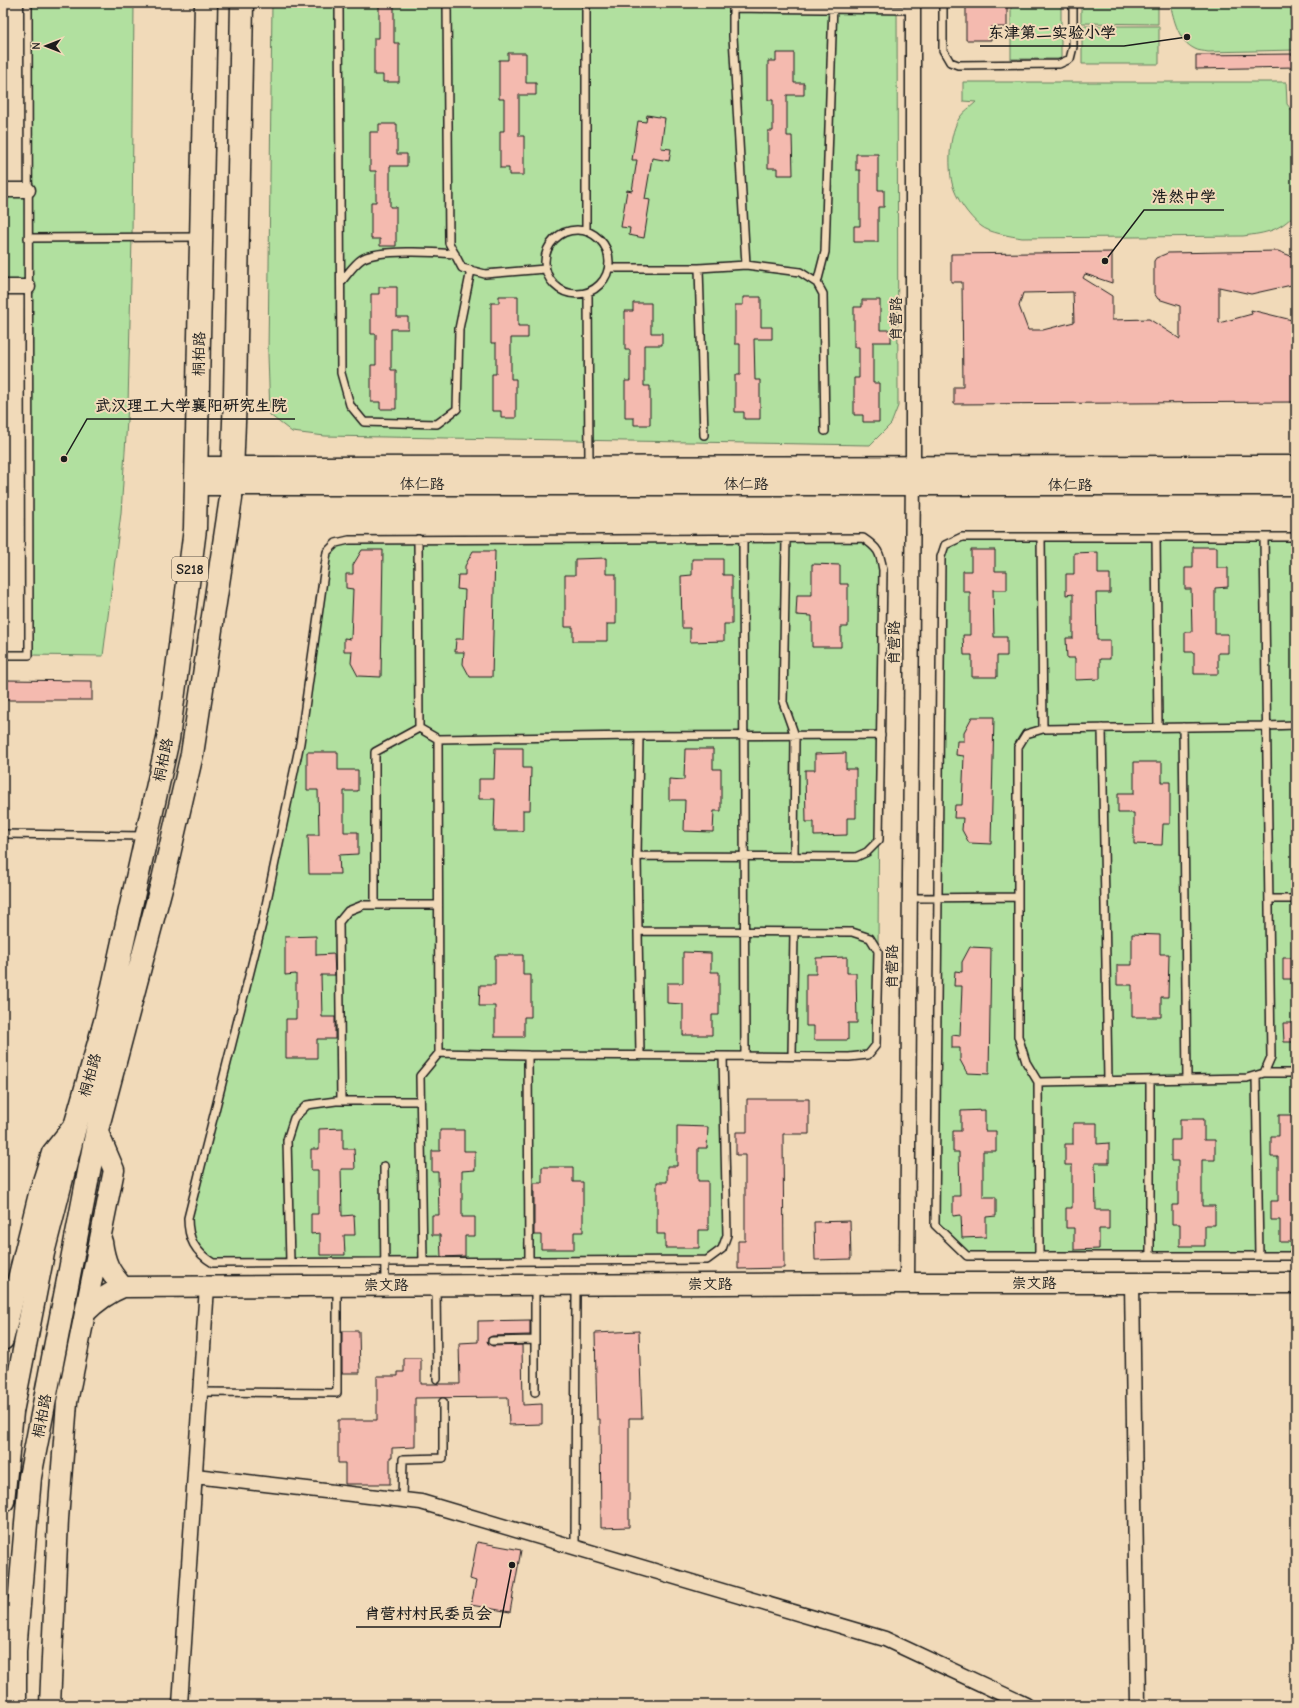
<svg xmlns="http://www.w3.org/2000/svg" width="1299" height="1708" font-family="'Comic Neue','LXGW WenKai TC',sans-serif">
  <style>
    .green { fill: #b1e09f; stroke: #667e5e }
    .building { fill: #f4baaf; stroke: #1c1c1c; fill-rule: evenodd }
    .lines { fill: none; stroke-linecap: round; stroke-linejoin: round }
    .lane-casing { stroke: #1c1c1c; stroke-width: 10 }
    .street-casing { stroke: #1c1c1c; stroke-width: 17 }
    .secondary-casing { stroke: #1c1c1c; stroke-width: 23 }
    .primary-casing { stroke: #1c1c1c; stroke-width: 25 }
    .lane { stroke: #f1dab9; stroke-width: 7 }
    .street { stroke: #f1dab9; stroke-width: 14 }
    .secondary { stroke: #f1dab9; stroke-width: 20 }
    .primary { stroke: #f1dab9; stroke-width: 22 }
    .labels { text-anchor: middle; stroke-width: 4; stroke-linejoin: round; paint-order: stroke }
    .shield { fill: #f1dab9; stroke: #5c554b; stroke-width: 1 }
    .shield-label { font-size: 14px; font-weight: bold; fill: #1c1c1c }
    .street-label { font-size: 15px; fill: #1c1c1c; stroke: #f1dab9 }
    .leader { fill: none; stroke: #1c1c1c; stroke-width: 1.5 }
    .callout-dot { fill: #1c1c1c; stroke: #f1dab9; stroke-width: 1.5 }
    .callout-label { font-size: 16px; text-anchor: middle; font-weight: bold; fill: #1c1c1c; stroke: #f1dab9; stroke-width: 4; stroke-linejoin: round; paint-order: stroke }
  </style>
  <rect width="100%" height="100%" fill="#f1dab9"/>
  <filter id="ink" filterUnits="userSpaceOnUse"><feTurbulence type="fractalNoise" baseFrequency=".025" numOctaves="2"/><feDisplacementMap in="SourceGraphic" scale="8" xChannelSelector="R" yChannelSelector="G"/><feConvolveMatrix kernelMatrix="1 2 1 2 8 2 1 2 1" color-interpolation-filters="sRGB"/></filter>
  <g filter="url(#ink)">
    <!-- green -->
    <path class="green" d="M28 3H134L132 237 128 405 121 513 103 656 29 655 28 287H3V190H28Z
      M272 3H897L898 406 891 424 870 445 325 436 292 432 270 415 268 355Z
      M1011 3H1061V59H1011Z
      M1081 3H1158V24L1081 23Z
      M1170 3H1296V50L1208 52C1204 51 1198 51 1195 49 1178 41 1174 20 1170 3Z
      M1082 26H1159V64H1082Z
      M963 82H1286L1287 104 1296 116V213C1279 231 1267 233 1243 236L1022 238C1011 236 989 233 981 226 969 217 955 197 952 183 948 164 949 133 960 117 964 111 971 107 976 102L963 101Z
      M962 537H1296V1256H967L935 1225 941 557 945 545Z
      M863 538 880 555 878 951 876 1045 868 1055 727 1056V1235L722 1249 707 1260 214 1263C195 1252 188 1239 188 1218L300 743 325 564 336 543Z"/>
    <!-- building -->
    <path class="building" d="M379 3H394V43H399V82H383V75H374V38H379Z
      M966 3H1007V27H991V40H966Z
      M508 53H526V83H536V95H519V136H524V175H509V168H500V131H504V99H499V60H508Z
      M776 53H794V83H804V95H787V136H792L793 175H777V168H768V131H773V100H768V61H776Z
      M1296 54V67L1196 69V55Z
      M647 115 665 118 661 148 671 149 669 161 652 158 645 199 650 200 644 238 629 235 630 228 621 227 627 190 632 191 637 160H632L638 121 646 122Z
      M379 124H397V154H407V166H390V207H396V246H380V239H371V202H376V171H370V132H379Z
      M856 154H878V190H884V207H878V242H854V226H860V170H856Z
      M1278 251 1296 258V284L1251 294 1219 287V323L1252 314 1251 310 1296 321V402L954 404V387H963L962 282H951V254L1112 252V283L1085 274 1083 278 1112 296V320L1149 319 1180 339V306L1158 299 1154 293V261L1156 258 1168 253ZM1073 292 1074 322 1043 330H1028L1019 306 1023 293Z
      M379 287H397V317H408V329H391V370H396V409H380V402H371V365H376V334H371V294H379Z
      M499 296H518V326H528V338H511V379H516V418H501V411H492V374H496V343H491V303H499Z
      M743 297H761V327H772V339H754L755 380H760V419H744V412H735V375H740V344H735V305H743Z
      M862 300H880V330H891V342H873V383H879V422H863V415H854V378H859V347H854V307H862Z
      M633 303H651V333H662V345H644V386H650V425H634V418H625V381H630V350H625V311H633Z
      M1193 547H1217V568H1228V587L1215 588V634H1228V653H1218V674H1194V652H1185V632H1192L1191 589H1185V568H1193Z
      M362 550H383L381 677 358 676 351 663 352 651H344V638L351 639 353 589 346 588V574H353V565Z
      M971 550H995V571H1007V590H993L994 637H1007V656H997V677H972V655H964L963 635H970V592H963V571H971Z
      M473 551H495L492 677H470L463 664 464 652H455L456 639H463L465 590 457 589 458 575H465V566Z
      M1098 552V574H1110V593H1096L1097 640H1110V659H1100V679L1075 680V658H1067L1066 638H1073V594L1066 595V574H1074V553Z
      M606 558V574H616V624H607V641H573V627H565V575H575V559Z
      M692 559H723V575H732V624H724V641L690 642V628H682L681 576 692 575Z
      M812 564 840 565V584H848V627H841V647H812V616L796 615 797 595H812Z
      M5 680 92 681V700H5Z
      M972 717H994L991 844 969 843 962 830 963 818H954L955 805H962L964 756 956 755 957 741H964V732Z
      M495 748H523V768H531L530 810H523V831H494L495 799H479V779H494Z
      M685 749H713V769H721V811H714L713 832 684 831 685 800H669V779L684 780Z
      M307 752H338V770H358V791H344V832H358V854L339 855 340 874H309L308 835H319L318 790H307Z
      M846 753V769H856V818H847V835L814 836V822H806L805 770H815V754Z
      M1134 762H1162V782H1170V824H1163L1162 845 1134 844V813H1118V793H1134Z
      M1132 934 1160 935V954H1169L1168 997H1161V1017H1132V985H1117V965H1132Z
      M316 936V955L334 954 335 975H321L322 1017H335V1039H317V1058H286V1019H296V974L285 975V937Z
      M970 947 991 948 989 1074 967 1073 960 1060V1048H952V1035L960 1036 962 986H954L955 971 962 972V962Z
      M683 952 711 953V972H719V1015H712V1035H683V1004L667 1003V983H683Z
      M495 955H523V975H531V1017H524V1037H495V1006H479L480 985H495Z
      M847 957V973H856L857 1023H848V1040H814V1026H806V974H816V958Z
      M1283 958H1296V979H1283Z
      M1283 1023H1296V1042H1284Z
      M747 1099H809V1134H783L784 1268 738 1269V1241H745V1155H736V1132H747Z
      M985 1110V1131H996V1151H983V1197H996V1216L986 1217V1237L962 1238 961 1215 953 1216V1196H960L959 1152H953V1131H961V1111Z
      M1279 1115H1296V1242H1280V1220H1271V1201H1278V1157H1271V1136H1279Z
      M1180 1119H1204V1140H1215V1160H1202V1206H1215V1225H1205V1246H1180V1224H1172V1205H1178V1161H1171V1140H1180Z
      M1073 1123H1097V1144L1109 1143V1163H1095L1096 1210H1109V1229H1099V1249L1074 1250V1228H1066V1208H1072V1165H1065V1144H1073Z
      M677 1126 708 1127 707 1148H698V1181H708V1230H699V1248H665V1234H657V1182H667V1166H677Z
      M343 1128V1149H354L355 1169H341L342 1216 354 1215 355 1235H344L345 1255H320V1233L311 1234V1214H318V1170H311V1149H319V1129Z
      M440 1130H464V1151H475V1170L462 1171V1217H475V1236H465V1256L441 1257 440 1235H432V1215H439L438 1172H432V1151H440Z
      M542 1167H573V1182H583V1232H574V1249H541V1235H534V1183H542Z
      M850 1221 851 1259 815 1260 814 1222Z
      M530 1320V1335L492 1336 488 1338 487 1342 492 1346 522 1345 523 1405 542 1404V1424L509 1425 508 1397 415 1398V1447L392 1448V1457H390V1484H345V1463H338V1420H377V1376H398V1372H404V1358H421V1384H460L459 1343 478 1342V1321Z
      M342 1331H359L360 1373H342Z
      M639 1331 642 1418H629V1527L601 1528 600 1419H597L595 1333Z
      M477 1542 521 1550 510 1612 471 1605 476 1581 470 1579Z"/>
    <g class="lines">
      <!-- lane casing -->
      <g class="lane-casing">
        <path id="lane" d="M339 3 341 373 350 405 364 422 437 424 457 409 459 329 471 270
          M447 3 449 243 462 268 485 274 545 269
          M586 3V231
          M943 3V50L950 62 958 65 1059 64 1070 59 1073 47V3
          M733 8 913 10
          M545 262a32 32 0 1 1 64 0a32 32 0 1 1-64 0Z
          M28 238 198 237
          M746 265 800 272 817 283 823 294 825 431
          M609 268H699L746 265 733 36V3
          M699 268 704 435
          M341 282C347 275 354 264 362 259 378 249 435 252 455 254
          M817 283 825 252 833 3
          M588 293 589 465
          M1041 537 1043 729
          M1156 537 1158 727
          M1264 537C1266 711 1269 884 1271 1057L1264 1073 1247 1078 1038 1082 1026 1062 1018 1036V747L1026 734 1043 729 1266 726 1296 725
          M1296 537H962L945 545 941 557 935 1225 967 1256H1296
          M863 538C878 548 880 552 883 570L879 840 867 852 856 857 637 856 638 931 852 932 870 938 878 951 876 1045 868 1055 849 1057 723 1056 727 1235 722 1249 707 1260 213 1263C195 1252 188 1239 188 1218L262 924 300 743 327 552 336 543 349 540Z
          M418 539 419 728 438 739 439 1053 420 1076 423 1262
          M743 539 745 1056
          M786 539 783 702 795 736 794 857
          M3 655H29L28 3
          M1183 727 1187 1079
          M1102 728 1108 1081
          M639 736 881 735
          M438 739 639 736 637 856
          M3 834 144 836
          M909 898 1018 897
          M1269 899H1296
          M375 905V752L419 728
          M638 931 640 1055
          M439 1053 528 1055
          M792 1056 794 932
          M1264 1073H1296
          M1256 1076 1259 1256
          M1150 1080V1256
          M1038 1082 1039 1256
          M341 1101 339 922 348 911 363 905H438
          M384 1166 385 1285
          M529 1261 528 1055 723 1056
          M290 1262 287 1140 294 1118 307 1105 336 1101H420
          M436 1287 437 1379
          M535 1287V1392
          M492 1341 535 1340
          M200 1392 337 1393V1288
          M402 1500 403 1459 443 1458V1402
          M575 1548 576 1286"/>
      </g>
      <!-- street casing -->
      <g class="street-casing">
        <path id="street" d="M3 190H28
          M3 287H28
          M907 1283 913 466V3
          M1132 1283 1138 1705
          M195 1476 421 1502 885 1639 1026 1705
          M180 1705 207 1286"/>
      </g>
      <!-- secondary casing -->
      <g class="secondary-casing">
        <path id="secondary" d="M196 467 1296 466
          M196 485H1296
          M123 1287 907 1283H1296
          M85 1313C97 1301 108 1293 123 1287 109 1271 105 1263 102 1242
          M3 1340 39 1194 52 1153 76 1123
          M50 1705 58 1519 67 1402 114 1170 97 1130"/>
      </g>
      <!-- primary casing -->
      <g class="primary-casing">
        <path id="primary" d="M3 1501 12 1412 43 1253 76 1123 106 1018 168 739 195 529 206 3
          M15 1705V1651L30 1477 97 1130 163 880 192 754 231 498 235 397 242 3"/>
      </g>
      <!-- lane -->
      <use href="#lane" class="lane"/>
      <!-- street -->
      <use href="#street" class="street"/>
      <!-- secondary -->
      <use href="#secondary" class="secondary"/>
      <!-- primary -->
      <use href="#primary" class="primary"/>
    </g>
  </g>
  <g class="labels">
    <!-- shield labels -->
    <rect class="shield" x="172" y="557" width="36" height="24" rx="3"/>
    <g class="shield-label">
      <text x="190" y="574">S218</text>
    </g>
    <!-- street labels -->
    <g class="street-label">
      <text transform="translate(896 319) rotate(-90)" y="5">肖营路</text>
      <text transform="translate(199 354) rotate(-89)" y="5">桐柏路</text>
      <text x="422" y="489">体仁路</text>
      <text x="746" y="489">体仁路</text>
      <text x="1070" y="490">体仁路</text>
      <text transform="translate(894 643) rotate(-90)" y="5">肖营路</text>
      <text transform="translate(163 760) rotate(-78)" y="5">桐柏路</text>
      <text transform="translate(892 967) rotate(-90)" y="5">肖营路</text>
      <text transform="translate(90 1075) rotate(-74)" y="5">桐柏路</text>
      <text x="1034" y="1288">崇文路</text>
      <text x="710" y="1289">崇文路</text>
      <text x="386" y="1290">崇文路</text>
      <text transform="translate(42 1416) rotate(-79)" y="5">桐柏路</text>
    </g>
  </g>
  <!-- callouts -->
  <path class="leader" d="M1187 37L1124 46H980M1105 261L1144 210H1224M64 459L87 419H295M512 1565L500 1627H356"/>
  <g class="callout-dot">
    <circle cx="1187" cy="37" r="4"/>
    <circle cx="1105" cy="261" r="4"/>
    <circle cx="64" cy="459" r="4"/>
    <circle cx="512" cy="1565" r="4"/>
  </g>
  <g class="callout-label">
    <text x="1052" y="38">东津第二实验小学</text>
    <text x="1184" y="202">浩然中学</text>
    <text x="191" y="411">武汉理工大学襄阳研究生院</text>
    <text x="428" y="1619">肖营村村民委员会</text>
  </g>
  <!-- margin -->
  <rect width="1299" height="1708" fill="none" stroke="#f1dab9" stroke-width="16"/>
  <rect x="8" y="8" width="1283" height="1692" fill="none" stroke="#1c1c1c" stroke-width="1.5" filter="url(#ink)"/>
  <!-- north arrow -->
  <g transform="translate(46 46) rotate(270)" stroke="#f1dab9" stroke-width="3" paint-order="stroke">
  <path d="M0-3L7 15L0 10L-7 15Z" fill="#1c1c1c"/>
  <text y="-6" font-size="11" font-weight="bold" text-anchor="middle" fill="#1c1c1c">N</text>
  </g>
</svg>
